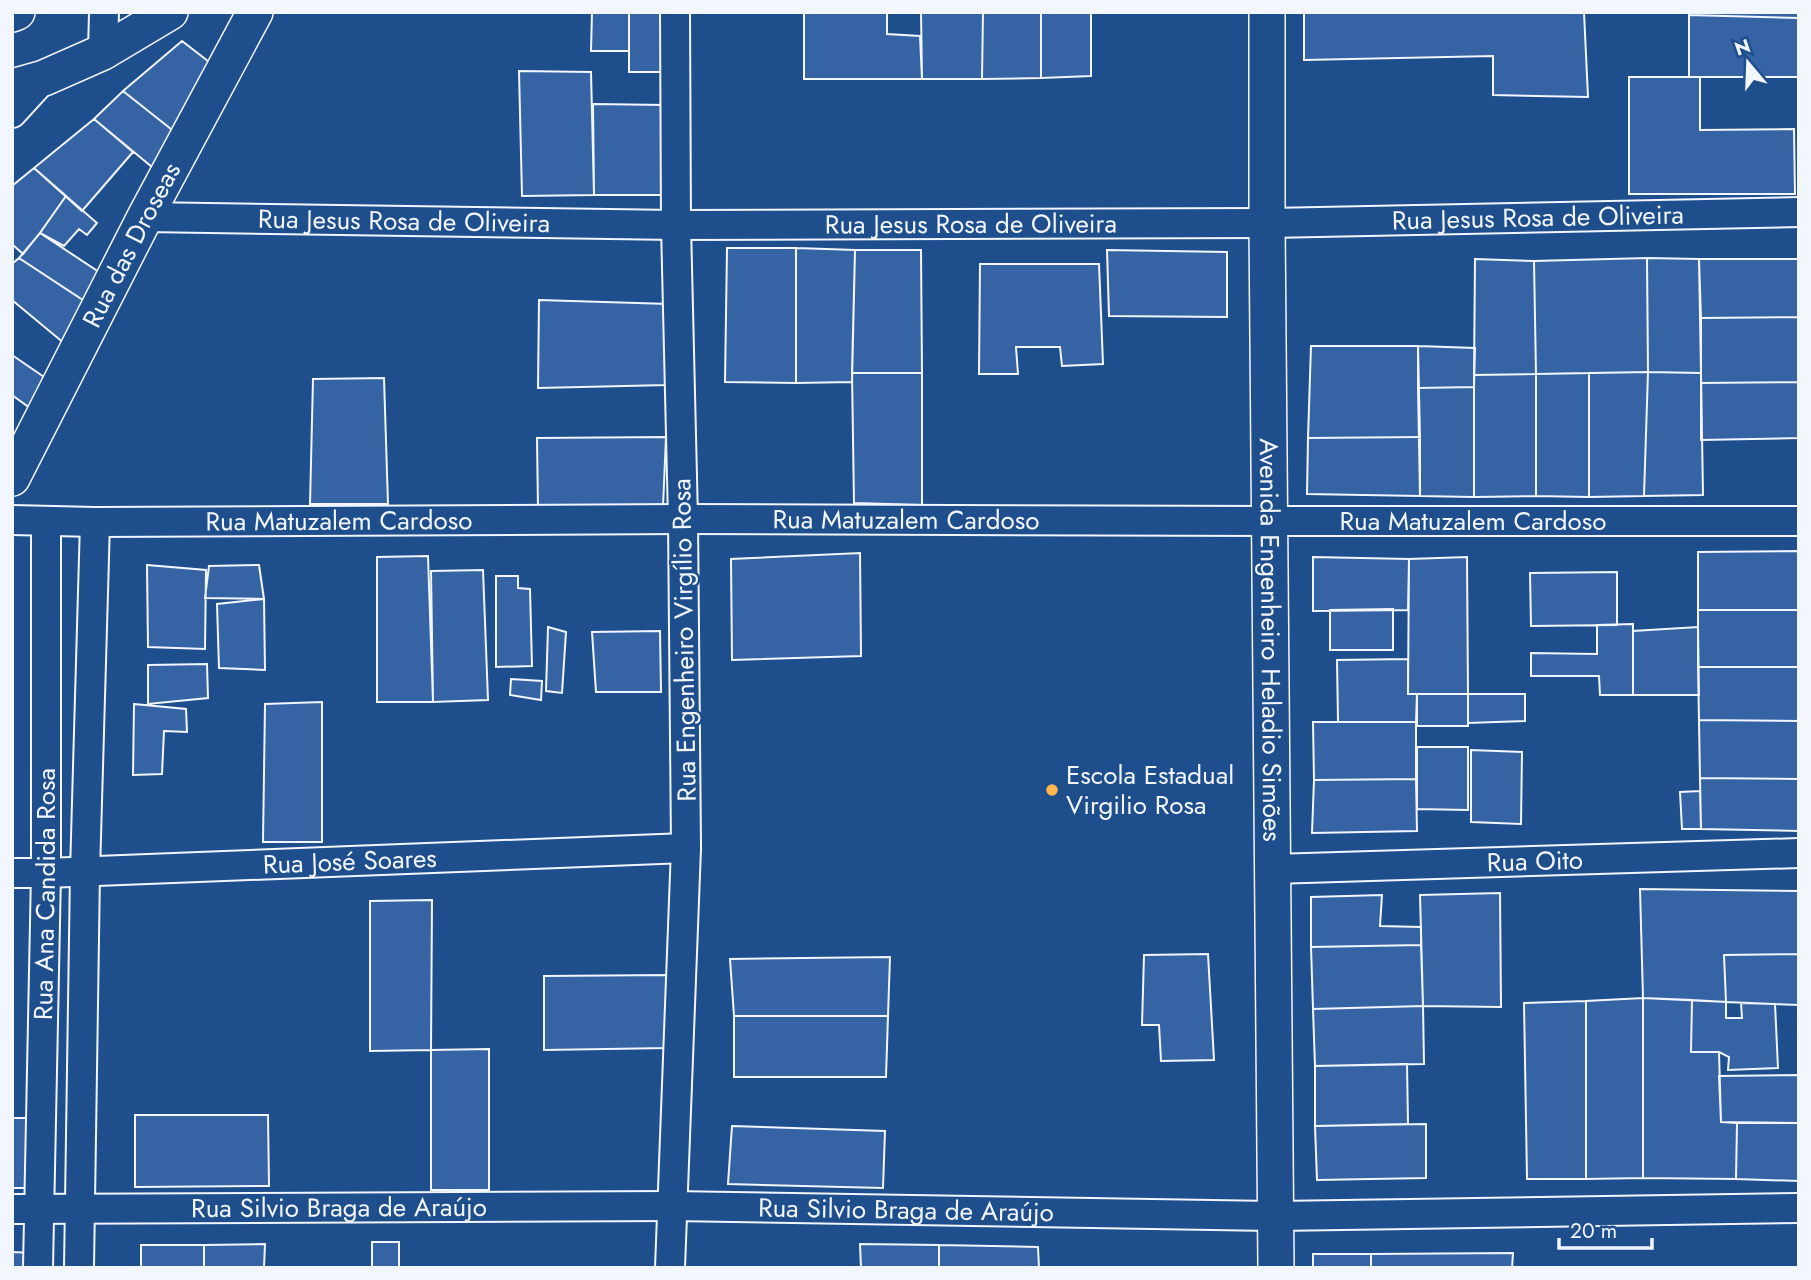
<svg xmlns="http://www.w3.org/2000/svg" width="1811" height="1280" font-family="Jost,sans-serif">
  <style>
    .building { fill: #3563a3; stroke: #f2f6ff; stroke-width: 2 }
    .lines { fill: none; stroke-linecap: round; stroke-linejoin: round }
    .minor-casing { stroke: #f2f6ff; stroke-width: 32 }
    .tertiary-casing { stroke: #f2f6ff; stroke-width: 38 }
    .minor { stroke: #1f4e8c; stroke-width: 28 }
    .tertiary { stroke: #1f4e8c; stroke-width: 35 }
    .poi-dot { fill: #ffb74d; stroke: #1f4e8c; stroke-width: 2.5 }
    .labels { text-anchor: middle; stroke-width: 5; stroke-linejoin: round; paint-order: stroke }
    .street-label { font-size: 26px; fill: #f2f6ff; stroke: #1f4e8c }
    .poi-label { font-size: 26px; fill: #f2f6ff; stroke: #1f4e8c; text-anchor: start }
  </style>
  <rect width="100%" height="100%" fill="#1f4e8c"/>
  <!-- building -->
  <path class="building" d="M592 12H629V51H591Z
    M629 12H666V72H629Z
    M804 12H887V34L920 36 922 79H804Z
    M921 12H983L982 79H922Z
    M983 12H1041V78L982 79Z
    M1041 12H1091V76L1041 78Z
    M1304 12H1584L1588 97 1493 95V56L1304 60Z
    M1689 12H1799V18L1689 15Z
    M1689 15 1799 18V77H1689Z
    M182 41 217 68 181 137 123 91Z
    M519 71 591 72 594 195 522 196Z
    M1629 77H1700V130L1794 129 1795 194H1629Z
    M123 91 181 137 158 172 94 119Z
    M593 104 665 105 663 195H594Z
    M94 119 133 152 82 211 34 168Z
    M34 168 66 196 40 233 23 254 12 244V186Z
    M66 196 97 223 87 235 79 229 64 246 40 233Z
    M40 233 102 274 86 302 19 258Z
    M727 248H796V383L725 382Z
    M796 248 855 250 852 382 796 383Z
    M855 250H921L922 373H852Z
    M1107 250 1227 252V317L1109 316Z
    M19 258 86 302 65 344 12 300V264Z
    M1647 258 1699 259 1701 373 1648 372Z
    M1647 258 1648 372 1536 374 1534 261Z
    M1475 259 1534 261 1536 374 1474 375Z
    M1699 259H1799V317L1701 318Z
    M980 264H1099L1103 364 1062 366 1060 347H1016L1018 374H979Z
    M539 300 669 304 667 385 538 388Z
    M1799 317V382L1701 383V318Z
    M1311 346H1418L1420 437 1308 438Z
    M1418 346 1475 348 1474 387 1418 388Z
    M12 355 47 379 30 408 12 395Z
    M1648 372 1644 496 1589 497V373Z
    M1648 372 1701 373 1703 495 1644 496Z
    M852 373H922V505L854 503Z
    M1589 373V497L1536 496V374Z
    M1536 374V496L1474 497V375Z
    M384 378 388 504H310L313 379Z
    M1799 382V438L1701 440V383Z
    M1474 387V497L1420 496 1418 388Z
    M666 437 663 507 538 509 537 438Z
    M1420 437V496L1307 494 1308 438Z
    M1799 551V610H1698V552Z
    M860 553 861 656 732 660 731 559Z
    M428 556 433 702H377V557Z
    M1313 557 1409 559 1408 610 1313 611Z
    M1467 557 1468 694H1408L1409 559Z
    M147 565 206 570 205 649 148 647Z
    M259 565 264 599 205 598 209 566Z
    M483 570 488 700 433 702 431 571Z
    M1617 572V625L1531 626 1530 573Z
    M496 576H518V588L530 589 532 666 496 667Z
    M264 599 265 670 219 668 217 604Z
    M1393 609V650H1330V610Z
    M1698 610H1799V667H1698Z
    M1633 624V695H1600L1599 676H1531V653L1597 654V625Z
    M548 627 566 632 562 693 546 691Z
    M1698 627 1699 695H1633V631Z
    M660 631 661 692H596L592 632Z
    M1408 659V694H1417L1416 722H1338L1337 660Z
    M207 664 208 698 148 704V665Z
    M1698 667H1799V721L1699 720Z
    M511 679 542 681 541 700 510 695Z
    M1417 694H1468V726H1417Z
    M1468 694H1525V721L1468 723Z
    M322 702V842H263L265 704Z
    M134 704 186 709 187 732 164 731 162 774 133 775Z
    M1699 720 1799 721V779L1700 778Z
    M1313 722H1416V779L1314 780Z
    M1417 747H1468V810L1417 809Z
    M1471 750 1522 752 1521 824 1471 822Z
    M1700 778 1799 779V831L1701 829Z
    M1416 779 1417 831 1312 833 1314 780Z
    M1700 791 1701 829H1682L1680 792Z
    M1640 889 1799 891V954L1724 955 1726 1002 1643 998Z
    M1500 893 1501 1007 1423 1006 1420 895Z
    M1382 895 1380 926 1421 927V945L1311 947V897Z
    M432 900 431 1050 370 1051V901Z
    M1421 945 1423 1006 1313 1009 1311 947Z
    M1208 954 1214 1060 1161 1061 1159 1025H1142L1144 955Z
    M1799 954V1005L1726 1002 1724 955Z
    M890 957 888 1016H734L730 959Z
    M667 975 668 1048 544 1050V976Z
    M1643 998V1178L1586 1179V1001Z
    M1643 998 1692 1000 1691 1052H1719L1721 1122 1737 1123 1736 1179 1643 1178Z
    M1692 1000 1726 1002V1018H1742L1741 1003 1775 1004 1778 1068 1728 1070 1729 1057 1719 1052H1691Z
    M1586 1001V1179H1527L1524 1003Z
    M1423 1006 1424 1064 1315 1066 1313 1009Z
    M734 1016H888L886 1077H734Z
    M489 1049V1190H431V1050Z
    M1407 1064 1408 1124 1315 1126V1066Z
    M1799 1075V1123L1721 1122 1719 1076Z
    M135 1115H268L269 1186 135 1187Z
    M12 1118H36L32 1188H12Z
    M1737 1123H1799V1181L1736 1179Z
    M1426 1124V1178L1317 1180 1315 1126Z
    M732 1126 885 1131 883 1188 728 1184Z
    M372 1242H399V1268H372Z
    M265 1244 264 1268H204V1245Z
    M860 1244 939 1245V1268H861Z
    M141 1245H204V1268H141Z
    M939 1245 1038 1247 1039 1268H939Z
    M12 1252 33 1253V1268H12Z
    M1513 1253 1512 1268H1371V1254Z
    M1313 1254H1371V1268H1313Z"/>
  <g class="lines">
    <!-- minor casing -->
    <g class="minor-casing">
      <g id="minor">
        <path d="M103 52 104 12"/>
        <path d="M12 113 44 78"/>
        <path id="s1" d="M145 217 676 225 1267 223 1799 212"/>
        <path id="s2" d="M12 520 95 522 683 519 1270 521H1799"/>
        <path id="s3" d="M1273 869 1799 853"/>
        <path id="s4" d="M12 873H46L686 848"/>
        <path id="s5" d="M12 1209 672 1206 1276 1216 1799 1208"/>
        <path id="s6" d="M38 1268 46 873V521"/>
        <path d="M79 1268 85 872 95 522"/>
        <path d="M670 1268 686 848 683 519 676 225 675 12"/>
      </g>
    </g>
    <!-- tertiary casing -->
    <g class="tertiary-casing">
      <g id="tertiary">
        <path id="s7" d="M1267 12V223L1276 1268"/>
        <path d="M12 14 17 12"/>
        <path d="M12 87 44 78 103 52 170 12"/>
        <path id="s8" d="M12 478 145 217 255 12"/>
      </g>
    </g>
    <!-- minor -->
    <use href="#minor" class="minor"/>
    <!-- tertiary -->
    <use href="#tertiary" class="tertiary"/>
  </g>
  <!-- markers -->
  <circle class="poi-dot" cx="1052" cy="790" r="7"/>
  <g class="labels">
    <!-- street labels -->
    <g class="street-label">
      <text dy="9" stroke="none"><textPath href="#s1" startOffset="1393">Rua Jesus Rosa de Oliveira</textPath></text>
      <text dy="9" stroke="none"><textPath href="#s1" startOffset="259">Rua Jesus Rosa de Oliveira</textPath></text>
      <text dy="9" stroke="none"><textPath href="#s1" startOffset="826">Rua Jesus Rosa de Oliveira</textPath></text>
      <text dy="9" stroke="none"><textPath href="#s8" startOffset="262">Rua das Droseas</textPath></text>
      <text dy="9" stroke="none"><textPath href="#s2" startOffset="894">Rua Matuzalem Cardoso</textPath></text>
      <text dy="9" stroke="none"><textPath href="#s2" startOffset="327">Rua Matuzalem Cardoso</textPath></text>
      <text dy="9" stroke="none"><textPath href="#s2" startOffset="1461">Rua Matuzalem Cardoso</textPath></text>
      <text transform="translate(684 640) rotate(-91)" y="9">Rua Engenheiro Virgílio Rosa</text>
      <text dy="9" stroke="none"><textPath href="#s7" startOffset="628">Avenida Engenheiro Heladio Simões</textPath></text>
      <text dy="9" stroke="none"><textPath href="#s4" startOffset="338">Rua José Soares</textPath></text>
      <text dy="9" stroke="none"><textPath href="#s3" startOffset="262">Rua Oito</textPath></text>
      <text dy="9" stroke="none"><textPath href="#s6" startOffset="374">Rua Ana Candida Rosa</textPath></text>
      <text dy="9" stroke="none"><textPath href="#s5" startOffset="327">Rua Silvio Braga de Araújo</textPath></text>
      <text dy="9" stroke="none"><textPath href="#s5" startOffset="894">Rua Silvio Braga de Araújo</textPath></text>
    </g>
    <!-- poi labels -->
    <g class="poi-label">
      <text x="1066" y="784">Escola Estadual<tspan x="1066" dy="30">Virgilio Rosa</tspan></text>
    </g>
  </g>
  <!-- border -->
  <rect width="1811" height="1280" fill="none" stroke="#f2f6ff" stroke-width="28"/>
  <!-- north arrow -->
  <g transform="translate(1748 63) rotate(341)" stroke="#1f4e8c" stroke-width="5" paint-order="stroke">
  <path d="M0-5L12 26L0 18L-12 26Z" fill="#f2f6ff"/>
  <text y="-10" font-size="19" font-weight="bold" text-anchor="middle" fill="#f2f6ff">N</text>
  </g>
  <!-- scale -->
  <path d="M1559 1238v10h93v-10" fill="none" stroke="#f2f6ff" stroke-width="3.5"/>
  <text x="1570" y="1238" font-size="21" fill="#f2f6ff" stroke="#1f4e8c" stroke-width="5" paint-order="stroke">20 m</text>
</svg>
